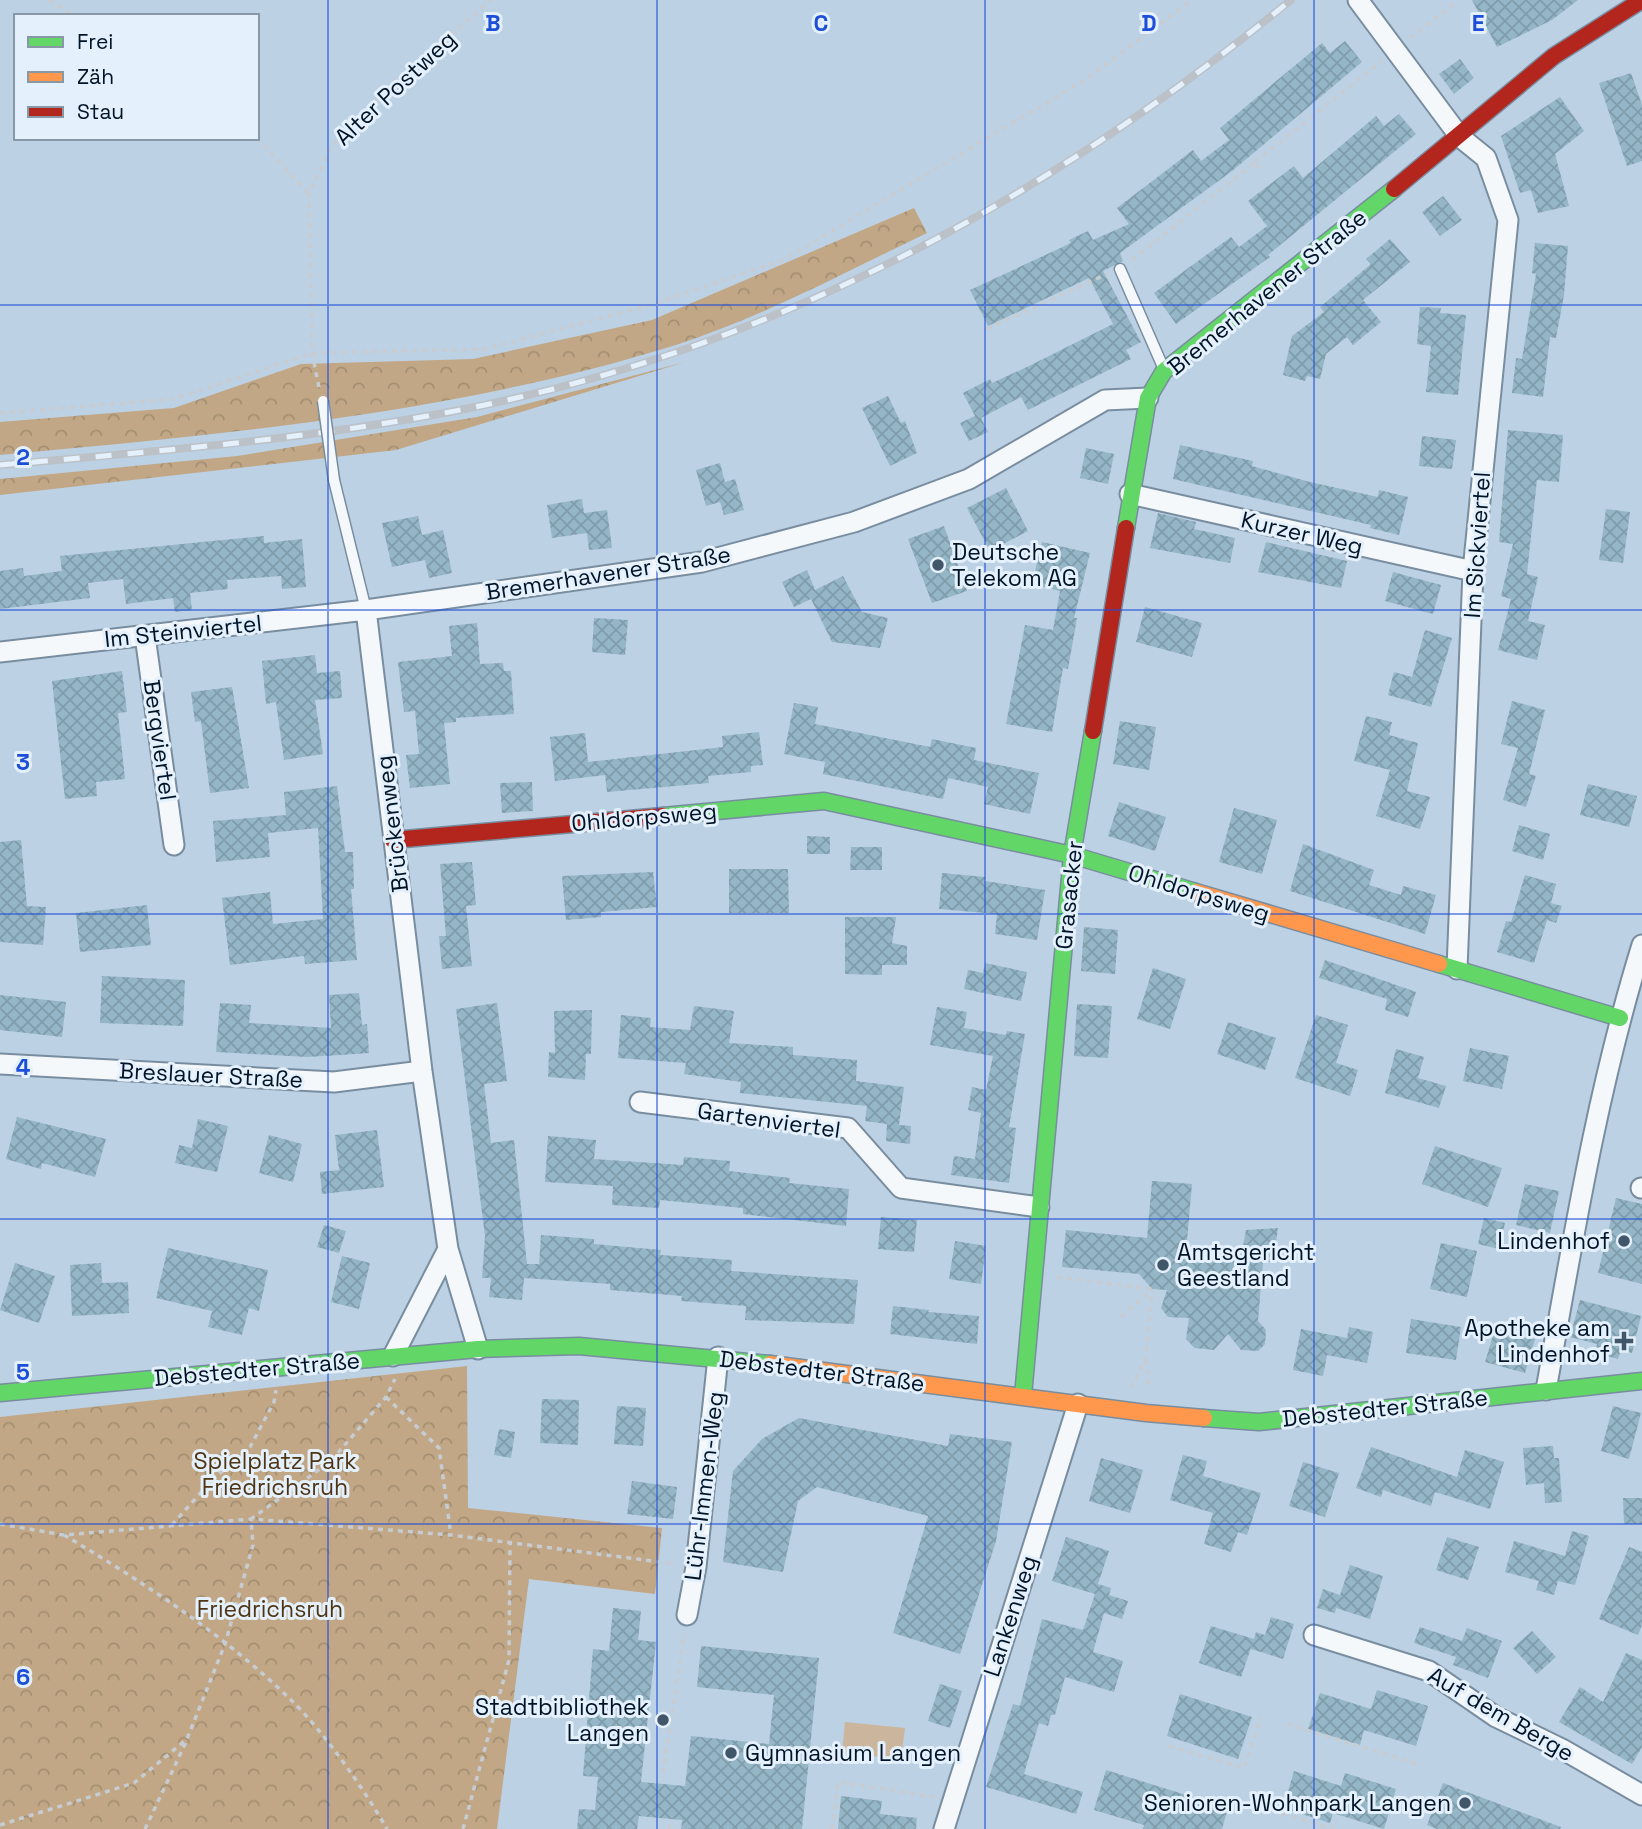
<svg xmlns="http://www.w3.org/2000/svg" width="1642" height="1829" font-family="'Space Grotesk',sans-serif">
  <style>
    .green { fill: #cbb59c }
    .forest { fill: url(#forest-crowns) }
    .building { fill: url(#building-cross-hatch) }
    .lines { fill: none; stroke-linecap: round; stroke-linejoin: round }
    .lane-casing { stroke: #788d9f; stroke-width: 13 }
    .street-casing { stroke: #788d9f; stroke-width: 23 }
    .fast-casing { stroke: #788d9f; stroke-width: 19 }
    .slow-casing { stroke: #788d9f; stroke-width: 19 }
    .jam-casing { stroke: #788d9f; stroke-width: 19 }
    .path { stroke: #c6ccd2; stroke-width: 3.5; stroke-dasharray: 5 5; stroke-linecap: butt }
    .lane { stroke: #f5f8fb; stroke-width: 10 }
    .street { stroke: #f5f8fb; stroke-width: 19 }
    .fast { stroke: #63d668; stroke-width: 16 }
    .slow { stroke: #ff974d; stroke-width: 16 }
    .jam { stroke: #b3261e; stroke-width: 16 }
    .rail-casing { stroke: #bbc1c7; stroke-width: 8 }
    .rail { stroke: #e4f0fb; stroke-width: 5; stroke-dasharray: 16; stroke-linecap: butt }
    .lane-bridge-casing { stroke: #788d9f; stroke-width: 13; stroke-linecap: butt }
    .lane-bridge { stroke: #f5f8fb; stroke-width: 10 }
    .grid { fill: none; stroke: #1d4ed8; stroke-width: 2; stroke-opacity: 0.55 }
    .poi-dot { fill: #42566a; stroke: #e4f0fb; stroke-width: 2.5 }
    .labels { text-anchor: middle; stroke-width: 6; stroke-linejoin: round; paint-order: stroke }
    .street-label { font-size: 23px; fill: #001428; stroke: #e4f0fb }
    .poi-label { font-size: 23px; fill: #001428; stroke: #e4f0fb; text-anchor: end }
    .park-label { font-size: 23px; fill: #503515; stroke: #e4f0fb }
    .grid-label { font-size: 23px; text-anchor: middle; font-weight: bold; fill: #1d4ed8; stroke: #e4f0fb; stroke-width: 6; stroke-linejoin: round; paint-order: stroke }
  </style>
  <defs>
    <pattern id="forest-crowns" width="20" height="18" patternUnits="userSpaceOnUse" patternTransform="scale(1.75)"><rect width="20" height="18" fill="#c1a785"/><path d="M2 6a3 3 0 1 1 6 0M12 15a3 3 0 1 1 6 0" fill="none" stroke="#a48f73"/></pattern>
    <pattern id="building-cross-hatch" width="8" height="8" patternUnits="userSpaceOnUse" patternTransform="scale(1.75)"><rect width="8" height="8" fill="#95b6c6"/><path d="M0 0l8 8M0 8l8-8" fill="none" stroke="#7f9caa"/></pattern>
  </defs>
  <rect width="100%" height="100%" fill="#bdd1e4"/>
  <!-- green -->
  <path class="green" d="M845 1722 905 1728 901 1759 842 1753Z"/>
  <!-- forest -->
  <path class="forest" d="M914 208 927 233C845 272 763 317 676 345 457 413 228 434 0 455V422L174 408 301 364 473 359 652 320Z
    M685 362 396 450 0 495V479L237 456 477 417Z
    M467 1366 468 1508 662 1528 655 1594 529 1579 497 1829H0V1417Z"/>
  <!-- building -->
  <path class="building" d="M1472 0H1578L1552 20 1497 47Z
    M1345 41 1362 62 1232 171 1120 253 1123 261 1103 271 1141 342 1126 350 1131 359 1028 410 1021 397 981 418 988 432 969 441 960 423 975 416 963 393 990 379 992 383 1029 366 1113 324 1089 278 988 326 970 290 1071 243 1069 240 1088 231 1093 240 1129 224 1117 208 1193 150 1201 161 1229 140 1220 128 1322 43 1330 53Z
    M1460 59 1474 78 1454 94 1439 74Z
    M1631 73 1642 105V161L1627 166 1599 83Z
    M1560 97 1584 131 1555 154 1569 206 1538 213 1531 190 1520 193 1501 136Z
    M1399 114 1416 134 1268 255 1270 257 1176 324 1154 293 1231 237 1239 247 1267 226 1248 201 1294 166 1303 178 1376 116 1384 126Z
    M1443 196 1462 220 1440 236 1422 212Z
    M1390 239 1410 262 1363 300 1381 322 1353 345 1347 337 1326 354 1320 379 1307 376 1305 381 1283 375 1292 336 1324 312 1320 307 1371 264 1366 259Z
    M1535 243 1568 246 1564 295 1556 338 1550 337 1543 397 1512 393 1516 358 1522 359 1536 274 1532 273Z
    M1420 307 1441 308 1440 313 1466 315 1458 395 1426 392 1431 346 1417 344Z
    M888 396 901 423 905 421 917 453 890 466 862 408Z
    M1508 430 1563 435 1559 482 1537 480 1527 574 1538 577 1528 621 1545 625 1537 660 1498 650 1511 599 1501 596 1513 544 1499 542Z
    M1422 436 1456 440 1452 469 1419 466Z
    M1180 445 1253 461 1252 466 1310 482 1378 497 1379 490 1408 497 1399 535 1370 528 1371 525 1173 479Z
    M1086 448 1114 454 1108 484 1080 478Z
    M720 463 725 482 735 479 744 510 724 515 720 502 706 506 696 470Z
    M1006 488 1028 531 990 551 967 508Z
    M582 499 584 513 607 510 612 548 589 550 587 533 552 538 547 505Z
    M1606 509 1630 512 1623 563 1599 560Z
    M1158 513 1196 522 1194 529 1235 538 1230 563 1150 548Z
    M418 516 422 535 443 530 452 573 429 578 425 560 392 567 382 523Z
    M944 526 967 591 932 603 908 539Z
    M264 536V543L302 539 306 587 282 589 281 576 227 580 228 589 190 593 192 610 175 612 173 598 126 604 123 579 88 583 90 598 0 609V571L23 568 24 576 62 571 60 556Z
    M1042 542 1090 553 1074 618H1077L1068 669 1063 668 1052 732 1006 724 1025 625 1053 630 1060 591 1032 584Z
    M1266 542 1347 561 1341 588 1258 572Z
    M807 570 815 590 843 576 862 612 888 618 880 648 832 642 811 599 794 607 782 582Z
    M1393 572 1441 585 1433 614 1385 601Z
    M1145 607 1202 623 1192 657 1136 642Z
    M594 618 628 620 625 655 592 652Z
    M477 623 480 664 503 663 504 671H511L514 714 456 718V722L444 723 450 784 410 788 406 755 419 754 415 711 404 712 398 662 452 656 449 626Z
    M1425 630 1452 638 1431 707 1388 695 1394 672 1412 677Z
    M315 655 317 673 340 671 342 698 315 700 323 754 284 760 276 702 266 704 262 661Z
    M122 671 127 712 118 713 125 779 96 782 97 796 65 799 52 681Z
    M232 687 249 788 210 793 201 721 195 722 191 692Z
    M1512 701 1545 710 1529 774 1536 776 1526 807 1503 800 1518 748 1501 744Z
    M794 703 818 707 815 724 930 747 932 739 976 748 974 760 1039 773 1030 814 984 804 988 787 948 778 943 799 823 774 825 762 784 754Z
    M1366 716 1392 722 1389 735 1418 743 1407 791 1430 797 1420 829 1376 816 1390 770 1354 761Z
    M1120 721 1156 727 1149 770 1113 764Z
    M759 732 763 765 751 766V772L708 776 709 783 607 792 605 775 555 781 550 737 585 733 588 762 723 747 722 736Z
    M532 782 533 811 502 813 500 783Z
    M1588 784 1637 796 1629 827 1580 815Z
    M337 786 345 852H353L354 889H351L357 960 305 964 304 956 230 965 222 898 270 892 273 924 323 919 318 828 268 833 270 857 216 862 213 821 286 815 284 792Z
    M1119 802 1166 817 1155 851 1108 836Z
    M1234 808 1277 820 1262 874 1219 862Z
    M1519 825 1550 834 1543 860 1512 851Z
    M807 836 830 837V854H807Z
    M21 840 27 906 46 907 43 945 0 942V842Z
    M1303 844 1374 870 1369 885 1401 895 1403 886 1436 895 1425 934 1290 891Z
    M851 847H882V870H850Z
    M472 862 476 905 466 906 472 966 442 969 439 936H446L440 864Z
    M729 869H788L789 913H729Z
    M653 872 657 907 601 912V917L566 920 562 876Z
    M942 873 985 877V881L1045 890 1037 940 995 934 997 914 939 909Z
    M1525 875 1556 884 1551 903 1562 906 1556 923 1547 920 1534 963 1497 952 1506 921 1511 922Z
    M147 905 151 945 80 952 76 913Z
    M845 917H896L892 943 907 946V965H882V975L845 974Z
    M1084 927 1118 930 1115 974 1081 971Z
    M1325 960 1416 992 1408 1017 1385 1010 1387 999 1319 978Z
    M985 963 1027 972 1021 1001 964 989 968 970 983 973Z
    M1153 968 1186 979 1170 1029 1137 1019Z
    M102 976 185 980 183 1026 100 1023Z
    M359 993 362 1025 367 1024 369 1053 325 1056V1053L324 1056 307 1057 216 1052 220 1003 251 1005 249 1023 331 1028 329 995Z
    M0 995 66 1002 62 1037 0 1030Z
    M497 1003 507 1081 484 1084 491 1143 514 1140 527 1264H539L541 1235 594 1239V1244L661 1250 660 1255 732 1260 731 1271 858 1280 854 1324 745 1320 746 1306 681 1301 682 1296 610 1290V1284L524 1278 522 1300 489 1297 491 1278H482L485 1236 456 1009Z
    M1077 1004 1112 1006 1108 1058 1074 1056Z
    M694 1006 734 1011 729 1043 793 1047V1055L857 1060 856 1081 904 1087 899 1125 911 1126 910 1144 886 1141 887 1124 865 1121 867 1106 740 1093 741 1082 684 1074 686 1063 618 1058 621 1015 651 1018 650 1027 690 1030Z
    M937 1007 967 1012 964 1028 1006 1035 1007 1031 1025 1034 1009 1127 1016 1128 1009 1183 951 1175 954 1156 975 1159 981 1113 968 1110 972 1087 986 1090 993 1056 930 1045Z
    M592 1010 591 1054H586L585 1080 548 1077 549 1052 555 1053 554 1011Z
    M1316 1015 1348 1025 1336 1063 1358 1070 1350 1096 1295 1078Z
    M1228 1022 1276 1038 1265 1070 1217 1054Z
    M1470 1048 1509 1056 1502 1089 1463 1081Z
    M1396 1049 1424 1057 1418 1078 1446 1086 1439 1108 1385 1093Z
    M17 1117 106 1139 95 1177 42 1163 41 1169 6 1159Z
    M198 1119 228 1126 217 1172 175 1163 179 1145 192 1148Z
    M377 1130 384 1187 322 1194 320 1172 339 1170 335 1135Z
    M269 1135 302 1144 293 1182 259 1173Z
    M548 1136 596 1140 594 1159 683 1165 684 1157 730 1161 729 1171 790 1178 789 1183 849 1189 846 1226 743 1214V1208L660 1200 659 1208 612 1205 613 1186 545 1182Z
    M1435 1146 1502 1168 1488 1207 1422 1184Z
    M1152 1181 1192 1184 1186 1252 1241 1257 1246 1230 1278 1228 1273 1262H1263L1258 1321 1266 1330 1265 1344 1258 1351 1241 1350 1228 1334 1214 1350 1195 1348 1186 1339 1189 1318 1168 1317 1161 1308 1167 1290 1152 1289 1139 1274 1062 1267 1066 1230 1147 1238Z
    M1525 1184 1559 1191 1550 1233 1516 1225Z
    M1616 1198 1642 1204V1284L1598 1273Z
    M881 1217 917 1220 914 1252 878 1249Z
    M1484 1218 1505 1223 1499 1249 1478 1244Z
    M324 1225 346 1231 339 1253 317 1247Z
    M955 1241 986 1246 981 1284 949 1279Z
    M1441 1243 1477 1251 1467 1297 1430 1289Z
    M168 1248 268 1270 259 1311 249 1308 242 1335 208 1327 212 1311 156 1298Z
    M342 1256 370 1263 359 1309 331 1302Z
    M15 1263 55 1276 39 1323 0 1310Z
    M101 1263 102 1283 128 1282 129 1313 72 1316 70 1265Z
    M1580 1300 1641 1316 1632 1353 1621 1350 1618 1359 1595 1353 1597 1344 1570 1337Z
    M893 1306 929 1310 928 1312 979 1316 977 1344 890 1334Z
    M1411 1319 1461 1327 1456 1360 1406 1353Z
    M1349 1327 1373 1332 1367 1363 1327 1355 1323 1376 1293 1370 1301 1329 1347 1338Z
    M1494 1332 1535 1339 1525 1373 1485 1362Z
    M542 1399 579 1400 578 1445 540 1443Z
    M617 1406 646 1408 643 1446 614 1444Z
    M1613 1406 1641 1413 1629 1459 1601 1451Z
    M799 1418 948 1446 950 1434 1012 1442 996 1541 960 1654 893 1633 928 1516 817 1487 798 1501 783 1572 723 1562 733 1471 762 1439Z
    M499 1429 515 1432 511 1458 494 1455Z
    M1553 1446 1554 1458H1559L1562 1502 1545 1503 1544 1483 1526 1485 1523 1448Z
    M1371 1447 1457 1477 1465 1450 1504 1462 1490 1509 1435 1492 1431 1506 1383 1490 1381 1497 1356 1488Z
    M1183 1455 1207 1461 1203 1476 1261 1493 1247 1535 1238 1532 1231 1552 1204 1544 1213 1513 1170 1500Z
    M1101 1458 1143 1470 1130 1513 1089 1501Z
    M1303 1462 1339 1473 1325 1517 1289 1506Z
    M632 1481 677 1487 673 1519 627 1514Z
    M1623 1498H1642V1524H1624Z
    M1572 1531 1589 1536 1575 1585 1558 1581 1554 1595 1536 1590 1539 1581 1505 1572 1514 1541 1565 1556Z
    M1066 1537 1109 1551 1098 1584 1111 1588 1109 1595 1128 1601 1122 1619 1104 1613 1093 1652 1123 1661 1114 1692 1065 1677 1055 1715H1051L1048 1726 1039 1723 1024 1774 1083 1792 1076 1814 986 1787 1013 1704 1020 1706 1042 1619 1083 1630 1095 1594 1052 1581Z
    M1447 1537 1479 1547 1468 1580 1436 1570Z
    M1629 1547 1642 1552V1625L1638 1635 1599 1619Z
    M1350 1565 1383 1576 1370 1619 1336 1608 1335 1613 1317 1608 1323 1589 1340 1595Z
    M613 1608 641 1611 638 1640 656 1642 641 1782 685 1786 691 1736 769 1744 774 1695 697 1687 701 1646 819 1658 802 1829H681L682 1820 639 1816 637 1829H577L579 1809 595 1810 598 1777 583 1776 591 1674 593 1649 609 1651Z
    M1271 1617 1294 1624 1283 1659 1251 1649 1253 1642 1241 1677 1199 1663 1211 1626 1254 1639 1256 1632 1265 1635Z
    M1420 1627 1462 1641 1467 1628 1502 1641 1488 1678 1453 1665 1456 1657 1414 1643Z
    M1532 1631 1556 1657 1537 1674 1513 1648Z
    M1626 1653 1642 1660V1747L1632 1764 1559 1722 1580 1687 1603 1702Z
    M940 1684 962 1691 950 1728 928 1721Z
    M1377 1690 1428 1706 1416 1746 1364 1730 1360 1745 1308 1729 1320 1693 1371 1709Z
    M1180 1694 1252 1717 1238 1759 1167 1736Z
    M1106 1770 1228 1808 1222 1829H1143L1144 1825 1094 1810Z
    M1294 1771 1341 1786 1345 1773 1396 1789 1384 1829 1333 1813 1330 1823 1283 1808Z
    M1443 1783 1561 1827 1560 1829H1437L1427 1825Z
    M841 1796 882 1801 880 1814 917 1818 916 1829H838Z"/>
  <g class="lines">
    <!-- lane casing -->
    <g class="lane-casing">
      <path id="lane" d="M1120 269 1163 367
        M334 480 366 610"/>
    </g>
    <!-- street casing -->
    <g class="street-casing">
      <path id="street" d="M1358 0 1460 137 1486 158 1508 220 1473 571 1457 969
        M1130 494 1473 571
        M366 610 422 1071 448 1249 478 1349
        M145 636 174 845
        M0 652 366 610 702 562 854 522 969 479 1105 400 1148 398
        M0 1064 334 1082 422 1071
        M640 1102 848 1128 901 1188 1039 1207
        M1641 1188H1642
        M393 1356 448 1249
        M1546 1390C1573 1240 1597 1090 1642 945
        M687 1615 696 1567 718 1357
        M1314 1635 1429 1671 1496 1717 1562 1749 1642 1795
        M944 1829 1078 1404"/>
    </g>
    <!-- fast casing -->
    <g class="fast-casing">
      <path id="fast" d="M1126 528 1148 398 1164 371 1394 189
        M663 816 824 801 1072 855 1196 892
        M1439 964 1620 1018
        M0 1393 478 1349 579 1346 770 1364
        M1023 1396 1072 855 1093 731
        M1204 1418 1259 1422 1642 1381"/>
    </g>
    <!-- slow casing -->
    <g class="slow-casing">
      <path id="slow" d="M1196 892 1439 964
        M770 1364 1146 1413 1204 1418"/>
    </g>
    <!-- jam casing -->
    <g class="jam-casing">
      <path id="jam" d="M1394 189 1554 56 1642 0
        M1093 731 1126 528
        M393 840 663 816"/>
    </g>
    <!-- path -->
    <path class="path" d="M49 0 74 16
      M1410 38 1458 0
      M257 138 309 194
      M1255 162 1382 61
      M1132 260 1255 162 1260 170
      M987 329 1107 274
      M319 387 312 353 309 194 330 149 365 110 491 0
      M0 413 174 399 312 353 484 349 647 306 783 260 1088 78 1192 0
      M1057 1277 1152 1289
      M1121 1317 1151 1290
      M1146 1360 1149 1390
      M1131 1388 1146 1357 1152 1289
      M386 1397 439 1448 451 1535
      M0 1524 64 1535 251 1519 451 1535 676 1564
      M172 1525 211 1481 250 1447 274 1402 276 1390
      M64 1535C143 1582 226 1636 292 1701 324 1732 364 1789 387 1829
      M1287 1724 1421 1765
      M1169 1746 1244 1768 1261 1717
      M663 1773 684 1633
      M1263 1808 1334 1829
      M0 1825 134 1783 187 1739 225 1644 253 1545 251 1519 331 1461 386 1397 395 1379
      M145 1829 186 1742
      M463 1829 509 1660 510 1541
      M669 1829 670 1819
      M832 1829 838 1782 934 1797"/>
    <!-- lane -->
    <use href="#lane" class="lane"/>
    <!-- street -->
    <use href="#street" class="street"/>
    <!-- fast -->
    <use href="#fast" class="fast"/>
    <!-- slow -->
    <use href="#slow" class="slow"/>
    <!-- jam -->
    <use href="#jam" class="jam"/>
    <!-- rail casing -->
    <g class="rail-casing">
      <path id="rail" d="M0 465C159 451 318 439 475 407 783 344 1049 197 1291 0"/>
    </g>
    <!-- rail -->
    <use href="#rail" class="rail"/>
    <!-- lane-bridge casing -->
    <g class="lane-bridge-casing">
      <path id="lane-bridge" d="M323 401 334 480"/>
    </g>
    <!-- lane-bridge -->
    <use href="#lane-bridge" class="lane-bridge"/>
  </g>
  <!-- grid -->
  <path class="grid" d="M328 0V1829M657 0V1829M985 0V1829M1314 0V1829M0 305H1642M0 610H1642M0 914H1642M0 1219H1642M0 1524H1642"/>
  <!-- markers -->
  <g class="poi-dot">
    <circle cx="938" cy="565" r="7"/>
    <circle cx="1624" cy="1241" r="7"/>
    <circle cx="1163" cy="1265" r="7"/>
    <path d="M1620.5 1330.5h7v7h7v7h-7v7h-7v-7h-7v-7h7z"/>
    <circle cx="663" cy="1720" r="7"/>
    <circle cx="731" cy="1753" r="7"/>
    <circle cx="1465" cy="1803" r="7"/>
  </g>
  <g class="labels">
    <!-- street labels -->
    <g class="street-label">
      <text transform="translate(395 88) rotate(-43)" y="8">Alter Postweg</text>
      <text transform="translate(1267 292) rotate(-39)" y="8">Bremerhavener Straße</text>
      <text transform="translate(1302 533) rotate(13)" y="8">Kurzer Weg</text>
      <text transform="translate(1477 545) rotate(-86)" y="8">Im Sickviertel</text>
      <text transform="translate(608 573) rotate(-9)" y="8">Bremerhavener Straße</text>
      <text transform="translate(183 631) rotate(-6)" y="8">Im Steinviertel</text>
      <text transform="translate(160 740) rotate(82)" y="8">Bergviertel</text>
      <text transform="translate(644 817) rotate(-5)" y="8">Ohldorpsweg</text>
      <text transform="translate(392 824) rotate(-97)" y="8">Brückenweg</text>
      <text transform="translate(1199 893) rotate(17)" y="8">Ohldorpsweg</text>
      <text transform="translate(1069 895) rotate(-84)" y="8">Grasacker</text>
      <text transform="translate(211 1075) rotate(3)" y="8">Breslauer Straße</text>
      <text transform="translate(769 1120) rotate(8)" y="8">Gartenviertel</text>
      <text transform="translate(257 1369) rotate(-5)" y="8">Debstedter Straße</text>
      <text transform="translate(822 1371) rotate(7)" y="8">Debstedter Straße</text>
      <text transform="translate(1385 1408) rotate(-6)" y="8">Debstedter Straße</text>
      <text transform="translate(704 1486) rotate(-83)" y="8">Lühr-Immen-Weg</text>
      <text transform="translate(1010 1616) rotate(-72)" y="8">Lankenweg</text>
      <text transform="translate(1501 1714) rotate(30)" y="8">Auf dem Berge</text>
    </g>
    <!-- poi labels -->
    <g class="poi-label">
      <text x="952" y="560" text-anchor="start">Deutsche<tspan x="952" dy="26">Telekom AG</tspan></text>
      <text x="1610" y="1249">Lindenhof</text>
      <text x="1177" y="1260" text-anchor="start">Amtsgericht<tspan x="1177" dy="26">Geestland</tspan></text>
      <text x="1610" y="1336">Apotheke am<tspan x="1610" dy="26">Lindenhof</tspan></text>
      <text x="649" y="1715">Stadtbibliothek<tspan x="649" dy="26">Langen</tspan></text>
      <text x="745" y="1761" text-anchor="start">Gymnasium Langen</text>
      <text x="1451" y="1811">Senioren-Wohnpark Langen</text>
    </g>
    <!-- park labels -->
    <g class="park-label">
      <text x="275" y="1469">Spielplatz Park<tspan x="275" dy="26">Friedrichsruh</tspan></text>
      <text x="270" y="1617">Friedrichsruh</text>
    </g>
  </g>
  <g class="grid-label">
    <text x="493" y="31">B</text>
    <text x="821" y="31">C</text>
    <text x="1149" y="31">D</text>
    <text x="1478" y="31">E</text>
    <text x="23" y="465">2</text>
    <text x="23" y="770">3</text>
    <text x="23" y="1075">4</text>
    <text x="23" y="1380">5</text>
    <text x="23" y="1685">6</text>
  </g>
  <!-- legend -->
  <rect x="14" y="14" width="245" height="126" fill="#e4f0fb" stroke="#8998a7" stroke-width="2"/>
  <rect x="28" y="37" width="35" height="10" fill="#63d668" stroke="#8998a7" stroke-width="2"/>
  <text x="77" y="49" font-size="21" fill="#001428">Frei</text>
  <rect x="28" y="72" width="35" height="10" fill="#ff974d" stroke="#8998a7" stroke-width="2"/>
  <text x="77" y="84" font-size="21" fill="#001428">Zäh</text>
  <rect x="28" y="107" width="35" height="10" fill="#b3261e" stroke="#8998a7" stroke-width="2"/>
  <text x="77" y="119" font-size="21" fill="#001428">Stau</text>
</svg>
